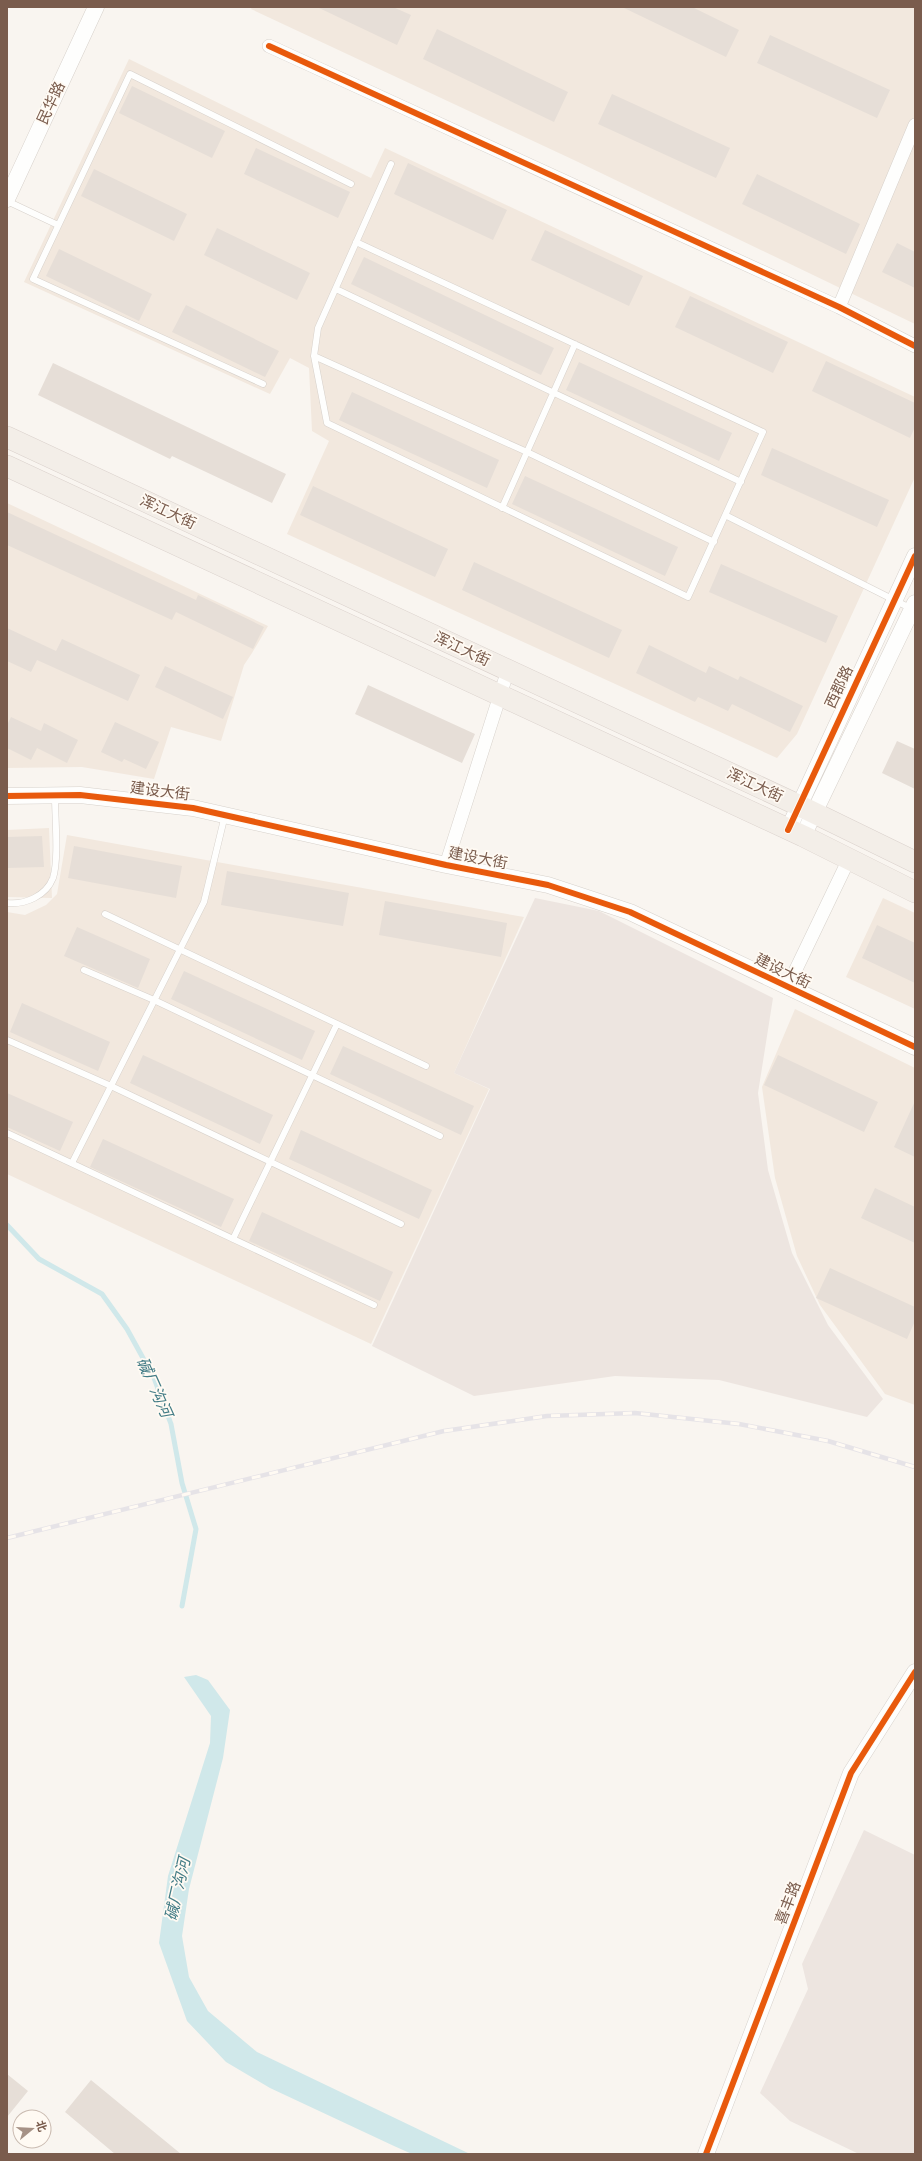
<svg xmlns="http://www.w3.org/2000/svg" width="922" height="2161" font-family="'Alegreya Sans','Noto Sans SC',sans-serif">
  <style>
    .residential { fill: #f2e8de }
    .industrial { fill: #ede5e0 }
    .water { fill: #d0e8ea }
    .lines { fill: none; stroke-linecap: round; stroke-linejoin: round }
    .stream { stroke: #d0e8ea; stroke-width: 5 }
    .building { fill: #e6ded7 }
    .service-casing { stroke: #d7d1cb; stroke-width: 7 }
    .minor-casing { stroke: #d7d1cb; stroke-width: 14 }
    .tertiary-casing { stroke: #d7d1cb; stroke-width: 17 }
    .primary-casing { stroke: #dad1cc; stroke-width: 22 }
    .service { stroke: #fefefd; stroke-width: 6 }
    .minor { stroke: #fefefd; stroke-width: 13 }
    .tertiary { stroke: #fefefd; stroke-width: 16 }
    .primary { stroke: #f3eee8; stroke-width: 21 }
    .rail-casing { stroke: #e6e3e7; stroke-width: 4.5 }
    .rail { stroke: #fffaf3; stroke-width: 3; stroke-dasharray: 9; stroke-linecap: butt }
    .cycleway-casing { stroke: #fffaf3; stroke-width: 8 }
    .cycleway { stroke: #e8590c; stroke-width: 6 }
    .labels { text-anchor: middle; stroke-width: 3.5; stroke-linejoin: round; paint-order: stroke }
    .street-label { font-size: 15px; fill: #7a5c4d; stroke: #fffaf3 }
    .water-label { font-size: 16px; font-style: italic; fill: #437c86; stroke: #fffaf3 }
  </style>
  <rect width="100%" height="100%" fill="#f9f5f0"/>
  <!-- residential -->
  <path class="residential" d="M252 7H915V324L576 161 251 9Z
    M129 59 371 178 385 148 915 397V477L797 734 777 758 287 534 329 441 312 431 309 368 290 358 270 394 24 282Z
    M7 503 268 626 252 653 244 665 221 741 171 727 154 779 82 767 7 768Z
    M49 828 52 898 7 897V830Z
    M67 835 524 917 454 1073 489 1089 371 1344 7 1174V912L25 915 46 905 57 894Z
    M883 898 915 913V1009L846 977Z
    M795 1009 915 1068V1405L885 1394 820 1305 797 1256 775 1178 762 1087Z"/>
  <!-- industrial -->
  <path class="industrial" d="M535 898 599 911 773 998 758 1093 768 1170 792 1253 828 1325 883 1399 867 1417 719 1380 615 1376 474 1396 372 1346 490 1089 454 1073Z
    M864 1830 915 1855V2154H859L790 2121 760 2093 808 1989 802 1964Z"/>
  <!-- water -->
  <path class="water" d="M196 1675 208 1680 230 1710 223 1758 189 1889 182 1936 189 1977 208 2011 257 2052 470 2154H412L394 2146 270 2088 226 2062 187 2021 159 1943 168 1876 210 1743 211 1716 184 1677Z"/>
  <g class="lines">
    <!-- stream -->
    <path class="stream" d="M7 1225 39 1259 102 1294 127 1329 154 1378 171 1424 182 1483 196 1529 182 1606"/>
  </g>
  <!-- building -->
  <path class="building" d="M317 7H393L411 15 397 45Z
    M622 7H692L739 30 726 57Z
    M437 29 568 92 554 122 423 59Z
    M770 35 890 90 877 118 757 63Z
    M132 86 225 131 212 158 119 113Z
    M612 94 730 148 716 178 598 124Z
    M256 148 350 192 338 218 244 174Z
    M408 163 507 210 493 240 394 194Z
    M94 169 187 214 174 241 81 196Z
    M757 174 860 224 846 254 742 204Z
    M217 228 310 273 297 300 204 255Z
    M545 230 643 276 629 306 531 260Z
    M897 243 915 252V288L882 272Z
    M59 249 152 294 139 321 46 276Z
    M364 257 554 348 541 375 351 284Z
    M690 296 788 342 773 373 675 327Z
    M186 305 279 351 265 377 172 332Z
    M826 361 915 403V427L910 438 812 391Z
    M579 362 732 433 719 461 566 390Z
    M53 363 286 474 272 503 172 456 170 459 38 395Z
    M352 392 499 460 487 488 339 420Z
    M772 448 889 500 877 527 761 475Z
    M525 476 678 547 665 576 512 504Z
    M313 486 448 549 435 577 300 515Z
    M7 512 196 600 198 595 264 627 253 649 176 612 172 620 7 545Z
    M474 562 622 630 609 658 462 590Z
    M721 564 838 616 826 643 709 592Z
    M7 628 56 651 62 639 140 675 128 701 37 660 31 672 7 661Z
    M649 645 706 673 709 666 738 680 740 676 803 706 790 732 732 704 728 711 698 697 695 702 636 673Z
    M165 666 233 697 223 719 155 687Z
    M368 685 475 734 462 763 355 714Z
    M11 717 41 731 44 723 78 740 67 763 37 748 31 760 7 748V725Z
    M115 722 159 742 146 769 124 759 122 762 101 752Z
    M897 741 915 749V789L882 773Z
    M42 836 44 867 7 868V837Z
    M74 846 182 866 176 898 68 878Z
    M227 871 349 893 343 926 221 905Z
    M385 901 507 923 501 957 379 935Z
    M877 925 915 943V983L862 958Z
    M77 927 150 959 138 988 64 956Z
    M184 971 315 1031 302 1060 171 999Z
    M22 1003 110 1042 98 1071 10 1032Z
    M343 1046 474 1106 461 1135 330 1074Z
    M143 1055 273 1115 260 1144 130 1083Z
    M778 1055 878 1102 864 1132 764 1085Z
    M7 1093 73 1122 60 1151 7 1127Z
    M915 1101V1157L894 1147Z
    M301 1130 432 1190 419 1219 289 1159Z
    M103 1139 234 1199 221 1227 90 1167Z
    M875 1188 915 1207V1243L861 1218Z
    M262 1212 393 1272 380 1301 249 1241Z
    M830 1268 915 1307V1321L907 1339 816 1298Z
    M7 2074 28 2091 7 2117Z
    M91 2080 181 2154H115L65 2112Z"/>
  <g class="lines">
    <!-- service casing -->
    <g class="service-casing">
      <path id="service" d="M7 201 58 225
        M356 242 763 432 688 597 327 423 314 356 318 328 391 164
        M336 289 741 482
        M314 356 527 452 714 542
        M263 384 33 279 130 74 351 184
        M502 508 575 344
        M727 516 912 609
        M7 903C25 905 46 896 53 878 59 860 55 818 55 797
        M105 914 426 1066
        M84 970 154 1000 440 1136
        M7 1040 111 1086 401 1224
        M7 1133 374 1305
        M72 1163 204 902 225 815
        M233 1239 337 1024"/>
    </g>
    <!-- minor casing -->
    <g class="minor-casing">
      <path id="minor" d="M269 46 839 307 915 346
        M839 307 915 125
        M446 865 508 670
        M787 988 849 859"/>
    </g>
    <!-- tertiary casing -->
    <g class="tertiary-casing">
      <path id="tertiary" d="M7 199 96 7
        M7 796 80 795 193 808 446 865 548 885 630 912 915 1047
        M788 830 915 556
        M803 836 915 603
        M706 2154 851 1773 915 1672"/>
    </g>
    <!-- primary casing -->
    <g class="primary-casing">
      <path id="primary" d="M7 437 798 805 915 862
        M7 466 803 836 915 892"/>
    </g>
    <!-- service -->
    <use href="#service" class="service"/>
    <!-- minor -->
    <use href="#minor" class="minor"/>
    <!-- tertiary -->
    <use href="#tertiary" class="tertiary"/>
    <!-- primary -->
    <use href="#primary" class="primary"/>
    <!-- rail casing -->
    <g class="rail-casing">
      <path id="rail" d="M7 1538 444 1431 547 1416 635 1413 739 1424 828 1441 915 1467"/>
    </g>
    <!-- rail -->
    <use href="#rail" class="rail"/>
    <!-- cycleway casing -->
    <g class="cycleway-casing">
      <path id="cycleway" d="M269 46 839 307 915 346
        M7 796 80 795 193 808 446 865 548 885 630 912 915 1047
        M788 830 915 556
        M706 2154 851 1773 915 1672"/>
    </g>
    <!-- cycleway -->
    <use href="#cycleway" class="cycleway"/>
  </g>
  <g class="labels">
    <!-- street labels -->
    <g class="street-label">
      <text transform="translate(51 103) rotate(-65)" y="5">民华路</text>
      <text transform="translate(168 512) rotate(25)" y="5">浑江大街</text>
      <text transform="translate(462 649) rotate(25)" y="5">浑江大街</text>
      <text transform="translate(839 687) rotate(-65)" y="5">西郡路</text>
      <text transform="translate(755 785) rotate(25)" y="5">浑江大街</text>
      <text transform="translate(160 791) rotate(7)" y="5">建设大街</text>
      <text transform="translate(478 858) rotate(11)" y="5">建设大街</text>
      <text transform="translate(783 971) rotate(26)" y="5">建设大街</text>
      <text transform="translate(788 1903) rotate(-69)" y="5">喜丰路</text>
    </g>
    <!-- water labels -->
    <g class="water-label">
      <text transform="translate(155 1387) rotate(66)" y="6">碱厂沟河</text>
      <text transform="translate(177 1889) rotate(-77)" y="6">碱厂沟河</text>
    </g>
  </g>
  <!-- border -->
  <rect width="922" height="2161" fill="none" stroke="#7a5c4d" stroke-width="16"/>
  <!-- north arrow -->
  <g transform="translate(32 2129) rotate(72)"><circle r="19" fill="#fffaf3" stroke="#cabbb1"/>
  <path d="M0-3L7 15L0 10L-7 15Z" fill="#a69286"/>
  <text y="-6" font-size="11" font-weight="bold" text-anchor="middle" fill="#7a5c4d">北</text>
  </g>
</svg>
